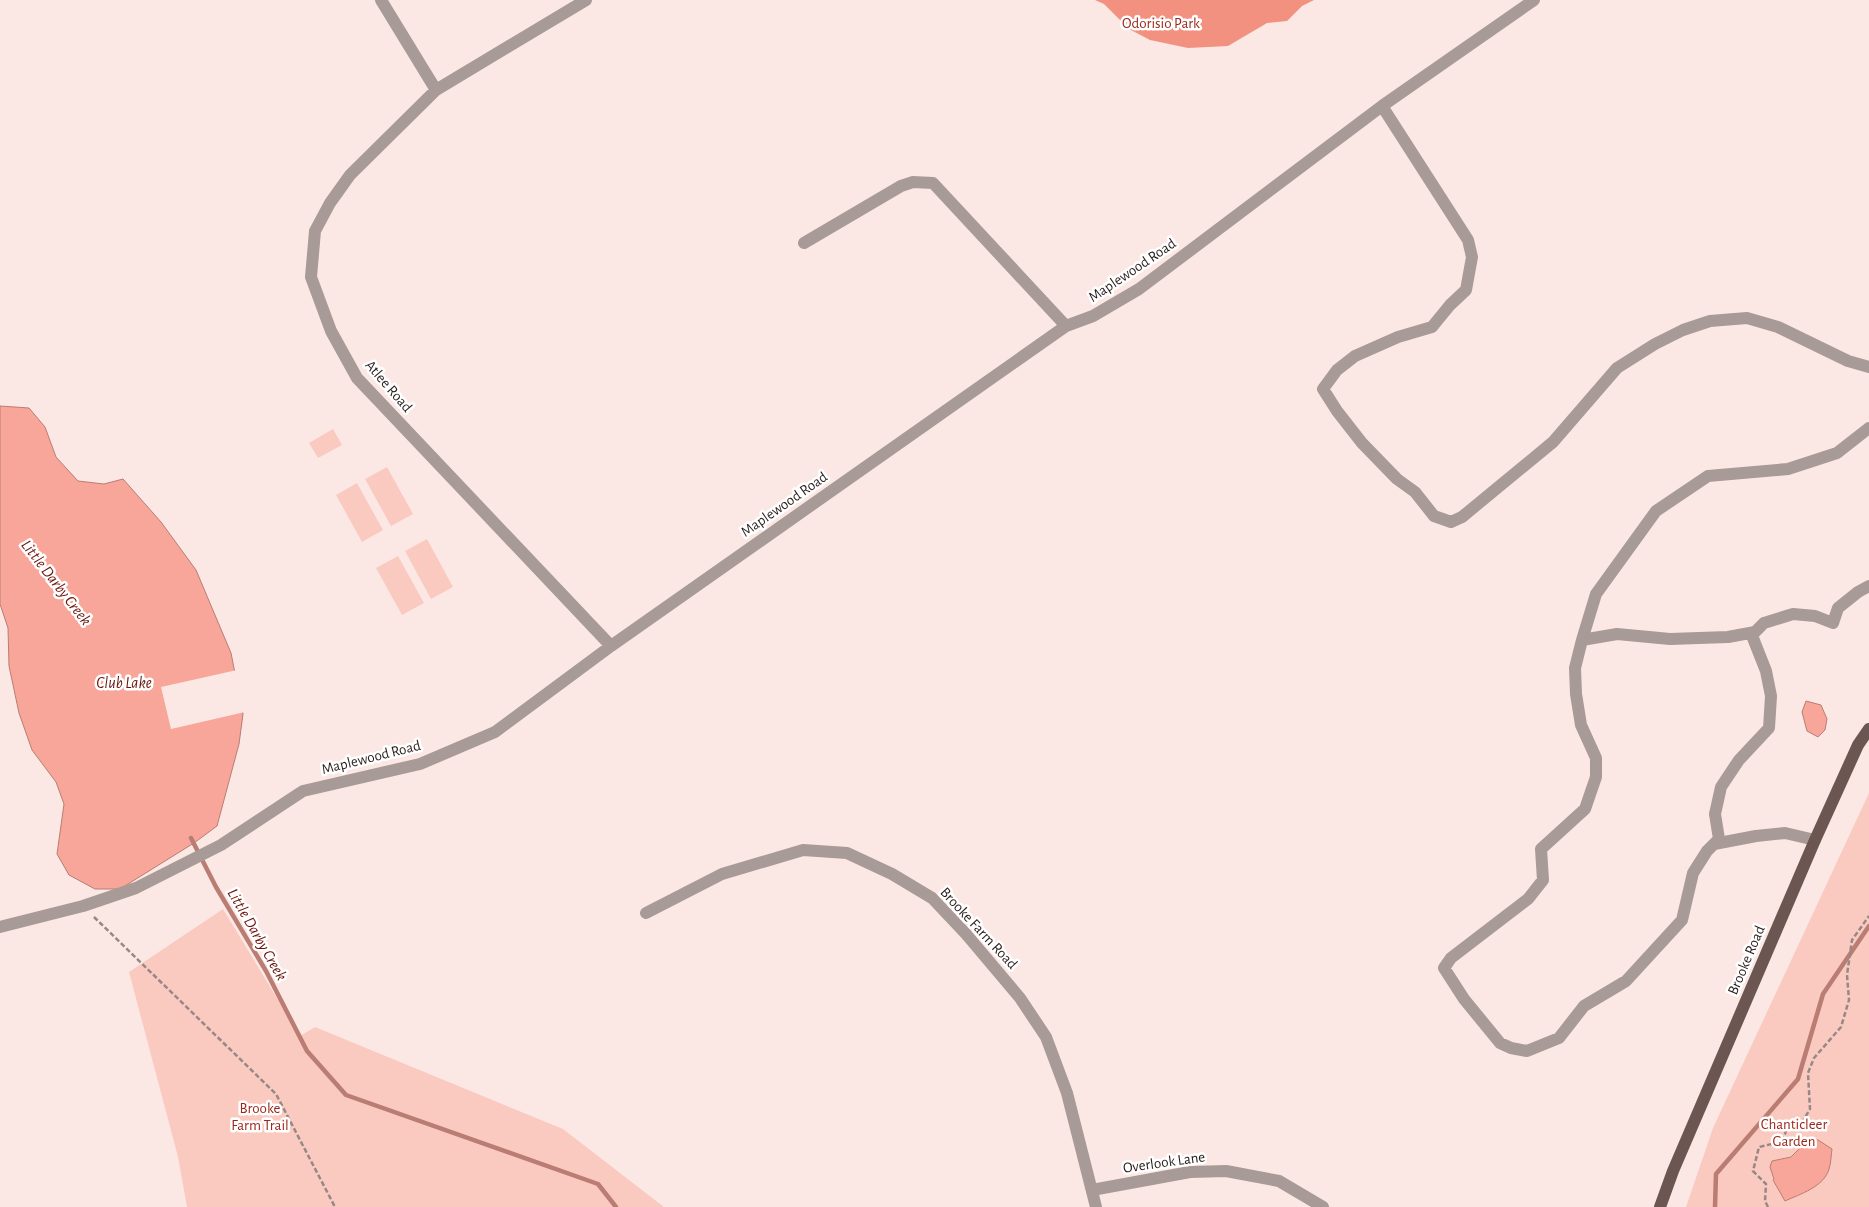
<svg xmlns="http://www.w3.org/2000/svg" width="1869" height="1207" font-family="'Alegreya Sans',sans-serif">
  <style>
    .green { fill: #facac1 }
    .forest { fill: #f39181 }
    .water { fill: #f7a699; stroke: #b97d73 }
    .pier { fill: #fbe8e4 }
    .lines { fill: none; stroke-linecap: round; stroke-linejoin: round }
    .stream { stroke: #b97d73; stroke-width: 4.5 }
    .path { stroke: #978885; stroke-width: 2.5; stroke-dasharray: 5 2.5; stroke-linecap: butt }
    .minor { stroke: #a79a97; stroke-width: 12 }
    .major { stroke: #6c5652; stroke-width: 12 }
    .labels { text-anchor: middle; stroke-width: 5; stroke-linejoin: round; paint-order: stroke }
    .park-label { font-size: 15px; fill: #9a281c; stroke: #fff }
    .street-label { font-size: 15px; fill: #271c1a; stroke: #fff }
    .water-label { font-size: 16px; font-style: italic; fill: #6a130a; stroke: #fff }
  </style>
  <rect width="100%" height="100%" fill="#fbe8e4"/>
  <!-- green -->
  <path class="green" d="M333 429 342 445 318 458 309 443Z
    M387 467 413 514 391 526 365 479Z
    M357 483 383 530 362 542 336 495Z
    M427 539 453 587 431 599 405 551Z
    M398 556 424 603 402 615 376 568Z
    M1869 793V1207H1686L1713 1128Z
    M223 909 300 1036 315 1027 563 1129 664 1207H187L178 1157 129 972Z"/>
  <!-- forest -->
  <path class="forest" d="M1095 0H1314L1302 6 1287 21 1267 23 1262 26 1228 46 1188 48 1150 40 1129 29 1104 4Z"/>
  <!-- water -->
  <path class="water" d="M0 406 29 408 45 427 56 457 78 481 104 484 123 479 161 522 196 570 231 653 243 714 239 744 217 826 194 843 120 889H95L69 875 57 854 64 804 56 782 32 750 19 713 9 666 8 628 0 604Z
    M1806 701 1821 705 1827 719 1825 730 1818 737 1807 731 1802 712Z
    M1810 1138 1818 1140 1832 1149C1831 1156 1831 1163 1829 1169 1824 1187 1800 1194 1785 1201L1773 1180 1774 1179 1770 1167 1772 1161 1791 1157Z"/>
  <!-- pier -->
  <path class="pier" d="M271 664 274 666 281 697 280 700 244 708 245 712 171 729 161 687 237 670V672Z"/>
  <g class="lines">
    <!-- stream -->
    <path class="stream" d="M191 838 216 887 266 971 307 1051 346 1095 598 1184 616 1207
      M1715 1207 1716 1174 1798 1079 1823 994 1869 926"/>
    <!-- path -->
    <path class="path" d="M94 917 276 1094 335 1207
      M1768 1207 1765 1201 1766 1184 1753 1171 1759 1147 1780 1142 1785 1134 1787 1127 1803 1121 1810 1109 1808 1073 1814 1058 1841 1027 1849 1000 1847 975 1852 940 1869 916"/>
    <!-- minor -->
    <path class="minor" d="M381 0 436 90
      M586 0 436 90 350 175 330 203 315 231 311 277 331 331 357 378 611 646
      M1382 106 1468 240 1472 257 1466 290 1450 305 1432 327 1398 337 1355 356 1337 370 1323 389 1337 411 1362 443 1397 479 1415 492 1434 516 1451 522 1462 517 1553 442 1617 368 1655 344 1683 330 1710 321 1747 318 1778 327 1848 361 1869 367
      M804 243 901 186 913 182 933 183 1066 326
      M1751 633 1766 671 1771 696 1769 728 1739 760 1721 787 1715 814 1719 839 1707 851 1693 873 1682 920 1626 981 1584 1006 1559 1038 1527 1051 1511 1048 1500 1043 1464 999 1444 968 1451 958 1528 899 1543 880 1541 849 1585 809 1596 777V758L1581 725 1576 694 1575 668 1582 640 1617 634 1670 639 1728 637 1755 632 1764 623 1793 614 1815 616 1833 623 1838 608 1858 592 1869 586
      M1582 640 1596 594 1656 511 1708 476 1788 469 1837 453 1869 428
      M1714 844 1756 836 1785 833 1815 840
      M646 913 722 874 803 850 847 853 892 874 932 898 966 934 1020 998 1046 1037 1067 1093 1096 1207
      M0 927 83 906 136 888 221 845 303 791 420 764 495 732 611 646 1066 326 1093 316 1139 289 1382 106 1534 0
      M1092 1190 1190 1172 1226 1171 1279 1181 1323 1207"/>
    <!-- major -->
    <path class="major" d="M1660 1207 1673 1171 1815 840 1858 745 1869 729"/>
  </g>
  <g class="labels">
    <!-- park labels -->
    <g class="park-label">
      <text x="1161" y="28">Odorisio Park</text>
      <text x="260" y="1113">Brooke<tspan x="260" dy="17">Farm Trail</tspan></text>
      <text x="1794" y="1129">Chanticleer<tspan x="1794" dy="17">Garden</tspan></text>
    </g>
    <!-- street labels -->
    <g class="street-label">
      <text transform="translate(1132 270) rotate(-34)" y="5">Maplewood Road</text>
      <text transform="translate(389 386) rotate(49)" y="5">Atlee Road</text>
      <text transform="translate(784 504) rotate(-35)" y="5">Maplewood Road</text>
      <text transform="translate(371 757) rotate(-14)" y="5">Maplewood Road</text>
      <text transform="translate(979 928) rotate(47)" y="5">Brooke Farm Road</text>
      <text transform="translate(1746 960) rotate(-67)" y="5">Brooke Road</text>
      <text transform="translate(1164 1162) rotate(-8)" y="5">Overlook Lane</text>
    </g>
    <!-- water labels -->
    <g class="water-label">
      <text transform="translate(57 582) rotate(52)" y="6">Little Darby Creek</text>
      <text x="124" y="688">Club Lake</text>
      <text transform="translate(258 934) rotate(60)" y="6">Little Darby Creek</text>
    </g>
  </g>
</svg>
